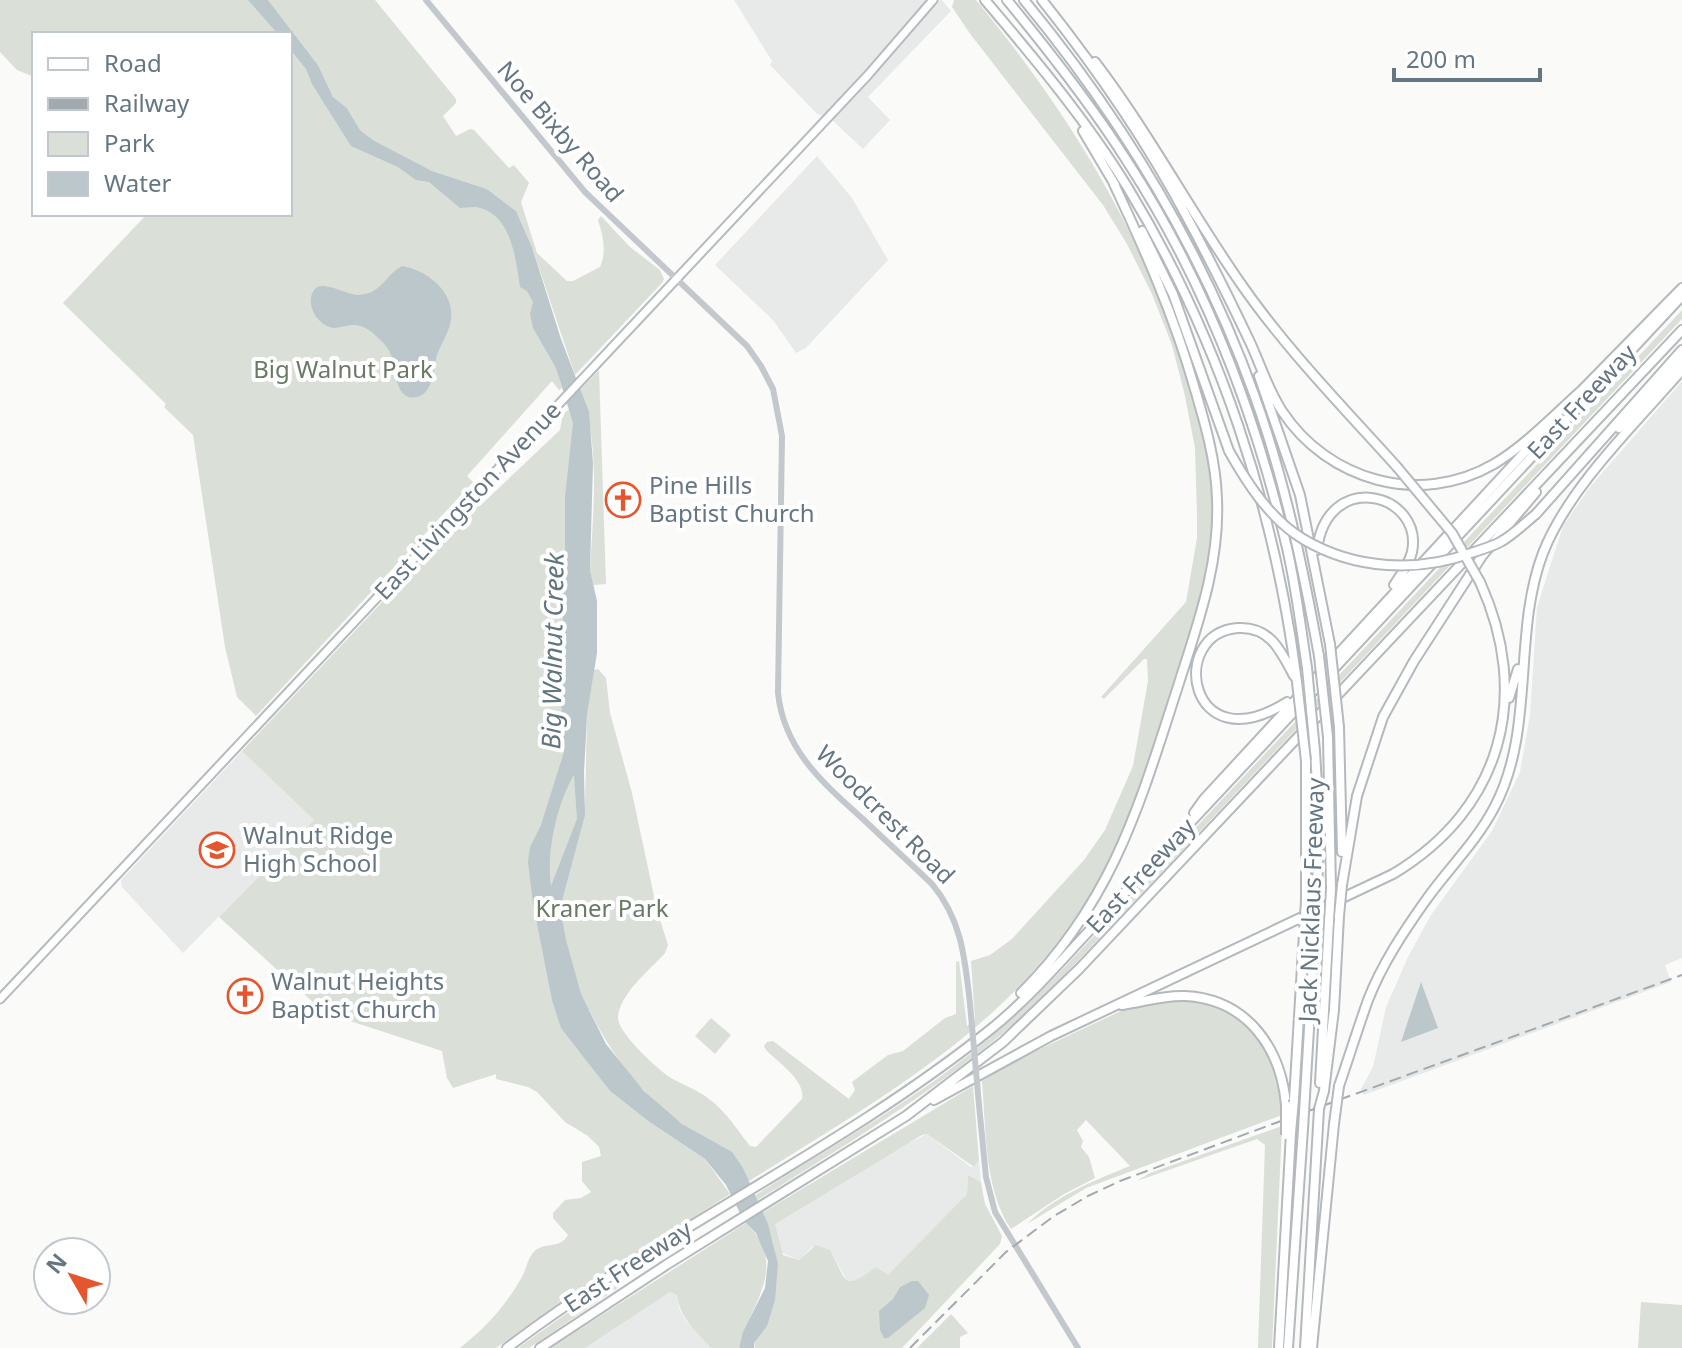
<svg xmlns="http://www.w3.org/2000/svg" width="1682" height="1348" font-family="'Noto Sans',sans-serif">
  <style>
    .built { fill: #e8e9e9 }
    .green { fill: #dadfd7 }
    .water { fill: #bbc7cb; fill-rule: evenodd }
    .lines { fill: none; stroke-linecap: round; stroke-linejoin: round }
    .major-casing { stroke: #b5babe; stroke-width: 11 }
    .highway-casing { stroke: #b4b9bd; stroke-width: 12 }
    .minor { stroke: #c3c8cc; stroke-width: 6 }
    .major { stroke: #fff; stroke-width: 7 }
    .highway { stroke: #fff; stroke-width: 8 }
    .rail { stroke: #a2aab0; stroke-width: 2; stroke-dasharray: 12 6; stroke-linecap: butt }
    .highway-bridge-casing { stroke: #b4b9bd; stroke-width: 12; stroke-linecap: butt }
    .minor-bridge { stroke: #c3c8cc; stroke-width: 6 }
    .highway-bridge { stroke: #fff; stroke-width: 8 }
    .labels { text-anchor: middle; stroke-width: 8; stroke-linejoin: round; paint-order: stroke }
    .street-label { font-size: 24px; fill: #657683; stroke: #fff }
    .park-label { font-size: 24px; fill: #687a64; stroke: #fff }
    .poi-label { font-size: 24px; fill: #657683; stroke: #fff; text-anchor: start }
    .water-label { font-size: 26px; font-style: italic; fill: #60757c; stroke: #fff }
  </style>
  <rect width="100%" height="100%" fill="#fafaf8"/>
  <!-- built -->
  <path class="built" d="M734 0H942L951 11 868 97 890 120 863 149 830 118 817 114 770 65 772 61Z
    M817 156 852 198 888 260 806 348 796 353 773 320 715 265Z
    M1682 381V958L1665 965 1671 982 1364 1095 1361 1089 1373 1067 1386 1007 1408 957 1431 915 1492 831 1520 772 1530 715 1537 607 1563 526 1590 487Z
    M242 751 314 820 183 953 122 887 121 880Z
    M927 1134 971 1167H974L979 1160 981 1182 968 1175 967 1194 890 1274 888 1275 878 1268H874L855 1283H851L846 1279 830 1250 812 1247 799 1260 780 1252 775 1224 778 1221 897 1149Z
    M670 1292 677 1295 679 1308 686 1321 711 1348H585Z"/>
  <!-- green -->
  <path class="green" d="M0 0H255L282 34H34V77L17 70 0 52Z
    M268 0H375L456 99V103L443 116 456 136 470 129 474 130 509 168 514 165 529 183 521 202 537 253 567 281H573L600 267C607 251 603 236 598 220L601 216 630 247 660 270 664 279 662 283 575 375 532 247 516 211 487 189 432 171 373 140 360 130 347 108 333 97 318 65Z
    M954 0H976L981 6C1074 121 1136 224 1184 364 1203 420 1220 479 1213 539 1205 603 1180 664 1160 724 1149 760 1139 798 1123 832 1099 887 1065 937 1025 980 947 1064 843 1121 748 1182 732 1141 712 1147 681 1123 641 1094 610 1053 589 1009L591 1066 610 1091 648 1121 705 1159 730 1194 560 1302 496 1348H460C487 1326 504 1308 522 1277 526 1270 527 1261 532 1254 542 1240 559 1251 568 1235L553 1218V1213L565 1200 581 1198 591 1192 582 1181V1162L601 1156 599 1147 588 1136 565 1122 537 1092 528 1087 496 1079V1074L453 1088 447 1078 442 1051 338 1017 315 1004 219 917 314 820 242 751 479 499 483 503 560 430 563 413 569 410 572 418 576 415 575 774 585 806 587 715 594 670 598 669 606 678 610 713 632 793 657 910 668 945 665 953C650 970 619 994 618 1018 618 1033 658 1070 671 1078 683 1085 698 1090 709 1099 726 1111 737 1130 750 1146L756 1147 802 1099C806 1081 778 1062 766 1050L764 1046 767 1042 773 1041 849 1099 855 1090 852 1082 888 1055 903 1051 945 1018 956 1014V962L959 961 967 1026 975 1019 971 961 990 955 1012 939 1084 860 1105 830 1133 766 1148 681 1147 659H1144L1104 699 1101 697 1186 602 1197 538V515L1195 448 1185 396 1172 345 1152 294 1127 244 1103 205 971 35 952 7Z
    M290 43 342 121 384 153 495 202 559 359 558 374 562 388 559 390 552 381 467 476 473 482 256 716 237 697 225 647 193 435 164 407 166 404 63 303 147 214H290Z
    M1682 310V319L1044 997C958 1078 856 1138 756 1201L754 1196C825 1150 900 1109 966 1057 999 1032 1028 1003 1058 974Z
    M599 370 606 584 593 585 590 570C593 512 601 445 580 390Z
    M1178 998C1246 1007 1281 1045 1282 1115L1086 1188 1027 1224C1055 1196 1093 1181 1130 1166L1086 1120 1077 1130 1083 1141 1081 1147 1089 1157 1095 1178 1064 1194 1011 1229C984 1190 986 1127 982 1081L1012 1062 1123 1010 1139 1005Z
    M711 1018 731 1035 715 1054 695 1036Z
    M973 1086 979 1160 974 1167 927 1134 922 1135 775 1224 783 1255 799 1260 816 1245 830 1250C847 1280 842 1293 874 1268H878L888 1275 967 1194 968 1175 981 1182 985 1204 1002 1236 1000 1244 902 1348H755L754 1343C782 1306 783 1255 762 1213Z
    M1282 1126 1272 1348H1258L1265 1145 1257 1139 1137 1181 1150 1173Z
    M746 1223C790 1266 751 1302 739 1348H711C696 1331 680 1319 677 1295L670 1292 585 1348H550Z
    M621 1281 622 1285 529 1348H518L577 1306Z
    M1641 1302 1682 1305V1348H1638Z
    M951 1314 968 1333 960 1337V1348H917Z"/>
  <!-- water -->
  <path class="water" d="M248 0H268L318 65 333 97 347 108 360 130 373 140 432 171 487 189 516 211 532 247 561 339 589 412 593 463 590 570 597 601V653L587 715 584 773 585 815 560 908 566 940 581 994 606 1044 644 1091 682 1124 732 1152 743 1168 768 1224 778 1264 775 1300 767 1326 754 1343V1348H739L743 1332 765 1288 768 1261 756 1233 744 1221 726 1185 705 1159 648 1121 610 1091 561 1028 552 1000 533 903 528 862 530 847 541 825 564 752 560 680 565 575V497L573 423 556 368 533 328 530 314 533 302 527 291 520 287C516 261 512 216 480 208 475 206 466 208 460 208L429 182 416 180 398 167 351 146 312 84 306 69 290 49V34H278ZM574 775 577 819 551 886C546 853 557 803 574 775Z
    M402 266C427 270 455 292 451 320 449 332 441 344 437 355 433 368 434 393 417 397 394 402 396 367 391 355 388 347 382 341 376 336 370 330 363 325 354 325 348 325 342 327 336 328 322 328 309 312 311 298 315 273 343 295 358 295 382 294 384 276 402 266Z
    M1421 982 1438 1028 1401 1042Z
    M912 1281H918L929 1295 925 1308 888 1338H884L880 1330 879 1311 893 1299 900 1287Z"/>
  <g class="lines">
    <!-- major casing -->
    <g class="major-casing">
      <path id="major" d="M0 999 868 75 933 0"/>
    </g>
    <!-- highway casing -->
    <g class="highway-casing">
      <path id="highway" d="M985 0C1035 59 1087 121 1128 188 1219 338 1275 508 1297 682
        M1007 0C1049 51 1091 104 1127 161 1203 278 1255 412 1287 548 1296 587 1301 628 1307 668
        M1024 0C1122 119 1203 251 1255 397 1285 481 1303 568 1319 656
        M1042 0C1097 69 1148 143 1189 221 1210 260 1230 300 1249 340 1260 363 1268 390 1282 411 1328 481 1420 507 1494 464 1526 445 1554 415 1582 390
        M1095 62C1149 133 1189 209 1239 281 1285 348 1343 407 1397 467
        M1083 131 1115 185
        M1142 231 1173 294 1229 451
        M1259 376 1300 495 1330 644
        M1580 392 1682 288
        M1619 428 1682 360
        M1536 514 1682 350
        M1317 550C1327 468 1424 493 1412 552 1409 564 1401 575 1394 585
        M1509 698 1518 669
        M1287 702C1188 765 1167 633 1238 628 1270 626 1281 651 1294 676
        M1339 727 1342 852
        M1328 737 1331 889
        M1315 751 1319 820 1317 895
        M1306 761V900
        M1194 813 1204 799 1547 428
        M1342 885 1357 796 1383 717 1414 661 1482 556 1536 492
        M1021 993C1114 900 1140 803 1179 683 1198 623 1220 563 1217 499 1216 461 1205 423 1194 386 1174 316 1145 250 1114 184
        M1122 1005C1144 1002 1163 995 1185 996 1247 999 1281 1048 1286 1105
        M1320 1083 1329 921
        M1339 1086C1349 1057 1358 1028 1368 1000 1382 964 1404 931 1426 900 1448 869 1476 842 1494 808 1536 730 1512 634 1543 553 1568 488 1637 422 1682 370
        M1324 1091 1334 1010 1339 916
        M1305 1096 1315 928
        M934 1100 1051 1036 1393 874C1502 809 1532 696 1480 582
        M1294 1100 1304 933
        M507 1348C661 1231 840 1150 991 1029 1027 1000 1058 964 1090 930L1682 296
        M540 1348 666 1265 906 1116 1003 1042 1079 969 1682 330
        M1279 1348 1291 1133
        M1288 1348 1303 1129
        M1305 1348 1319 1109
        M1312 1348 1334 1124"/>
    </g>
    <!-- minor -->
    <path class="minor" d="M426 0 585 192 747 346 761 366 773 389 782 436 778 693C784 750 823 783 863 819 886 841 909 862 932 884 962 920 965 959 970 1004
      M979 1105 986 1177 995 1212 1078 1348"/>
    <!-- major -->
    <use href="#major" class="major"/>
    <!-- highway -->
    <use href="#highway" class="highway"/>
    <!-- rail -->
    <path class="rail" d="M910 1348 1006 1252 1054 1216 1088 1196 1120 1181 1270 1125 1682 975"/>
    <!-- highway-bridge casing -->
    <g class="highway-bridge-casing">
      <path id="highway-bridge" d="M1229 451C1247 483 1270 519 1303 539 1355 570 1418 573 1474 552 1483 549 1494 546 1502 541 1514 534 1525 523 1536 514
        M1397 467 1452 533 1480 582
        M1330 644 1339 727
        M1319 656 1328 737
        M1307 668 1315 751
        M1297 682 1306 761
        M1339 916 1342 885
        M1329 921 1331 889
        M1315 928 1317 895
        M1304 933 1306 900
        M1286 1105V1135
        M1319 1109 1324 1091
        M1334 1124 1339 1086
        M1303 1129 1305 1096
        M1291 1133 1294 1100"/>
    </g>
    <!-- minor-bridge -->
    <path class="minor-bridge" d="M970 1004 979 1105"/>
    <!-- highway-bridge -->
    <use href="#highway-bridge" class="highway-bridge"/>
  </g>
  <!-- icons -->
  <defs>
    <g id="church-ring" transform="scale(1.8)"><circle r="9.5" fill="#fff" stroke="#e4572e" stroke-width="1.5"/><path d="M-1.2-6h2.4v3.5h3.3v2.4h-3.3V6h-2.4V-.1h-3.3v-2.4h3.3Z" fill="#e4572e"/></g>
    <g id="school-ring" transform="scale(1.8)"><circle r="9.5" fill="#fff" stroke="#e4572e" stroke-width="1.5"/><path d="M0-5L7-2L0 1L-7-2ZM-4 1L0 2.5L4 1V4Q0 6-4 4Z" fill="#e4572e"/></g>
  </defs>
  <g fill-rule="evenodd">
    <use href="#church-ring" x="623" y="500"/>
    <use href="#school-ring" x="217" y="850"/>
    <use href="#church-ring" x="245" y="996"/>
  </g>
  <g class="labels">
    <!-- street labels -->
    <g class="street-label">
      <text transform="translate(560 132) rotate(49)" y="8">Noe Bixby Road</text>
      <text transform="translate(1582 402) rotate(-47)" y="8">East Freeway</text>
      <text transform="translate(468 501) rotate(-47)" y="8">East Livingston Avenue</text>
      <text transform="translate(885 815) rotate(45)" y="8">Woodcrest Road</text>
      <text transform="translate(1141 876) rotate(-47)" y="8">East Freeway</text>
      <text transform="translate(1312 900) rotate(-88)" y="8">Jack Nicklaus Freeway</text>
      <text transform="translate(628 1267) rotate(-33)" y="8">East Freeway</text>
    </g>
    <!-- park labels -->
    <g class="park-label">
      <text x="343" y="378">Big Walnut Park</text>
      <text x="602" y="917">Kraner Park</text>
    </g>
    <!-- poi labels -->
    <g class="poi-label">
      <text x="649" y="494">Pine Hills<tspan x="649" dy="28">Baptist Church</tspan></text>
      <text x="243" y="844">Walnut Ridge<tspan x="243" dy="28">High School</tspan></text>
      <text x="271" y="990">Walnut Heights<tspan x="271" dy="28">Baptist Church</tspan></text>
    </g>
    <!-- water labels -->
    <g class="water-label">
      <text transform="translate(553 651) rotate(-89)" y="9">Big Walnut Creek</text>
    </g>
  </g>
  <!-- legend -->
  <rect x="32" y="32" width="260" height="184" fill="#ffffff" stroke="#c1c8cd" stroke-width="2"/>
  <rect x="48" y="58" width="40" height="12" fill="#ffffff" stroke="#c1c8cd" stroke-width="2"/>
  <text x="104" y="72" font-size="24" fill="#657683">Road</text>
  <rect x="48" y="98" width="40" height="12" fill="#a2aab0" stroke="#c1c8cd" stroke-width="2"/>
  <text x="104" y="112" font-size="24" fill="#657683">Railway</text>
  <rect x="48" y="132" width="40" height="24" fill="#dadfd7" stroke="#c1c8cd" stroke-width="2"/>
  <text x="104" y="152" font-size="24" fill="#657683">Park</text>
  <rect x="48" y="172" width="40" height="24" fill="#bbc7cb" stroke="#c1c8cd" stroke-width="2"/>
  <text x="104" y="192" font-size="24" fill="#657683">Water</text>
  <!-- north arrow -->
  <g transform="translate(72 1276) rotate(309)"><circle r="38" fill="#ffffff" stroke="#c1c8cd" stroke-width="2"/>
  <path d="M0-6L14 30L0 20L-14 30Z" fill="#e4572e"/>
  <text y="-12" font-size="22" font-weight="bold" text-anchor="middle" fill="#657683">N</text>
  </g>
  <!-- scale -->
  <path d="M1394 68v12h146v-12" fill="none" stroke="#657683" stroke-width="4"/>
  <text x="1406" y="68" font-size="24" fill="#657683" stroke="#ffffff" stroke-width="6" paint-order="stroke">200 m</text>
</svg>
